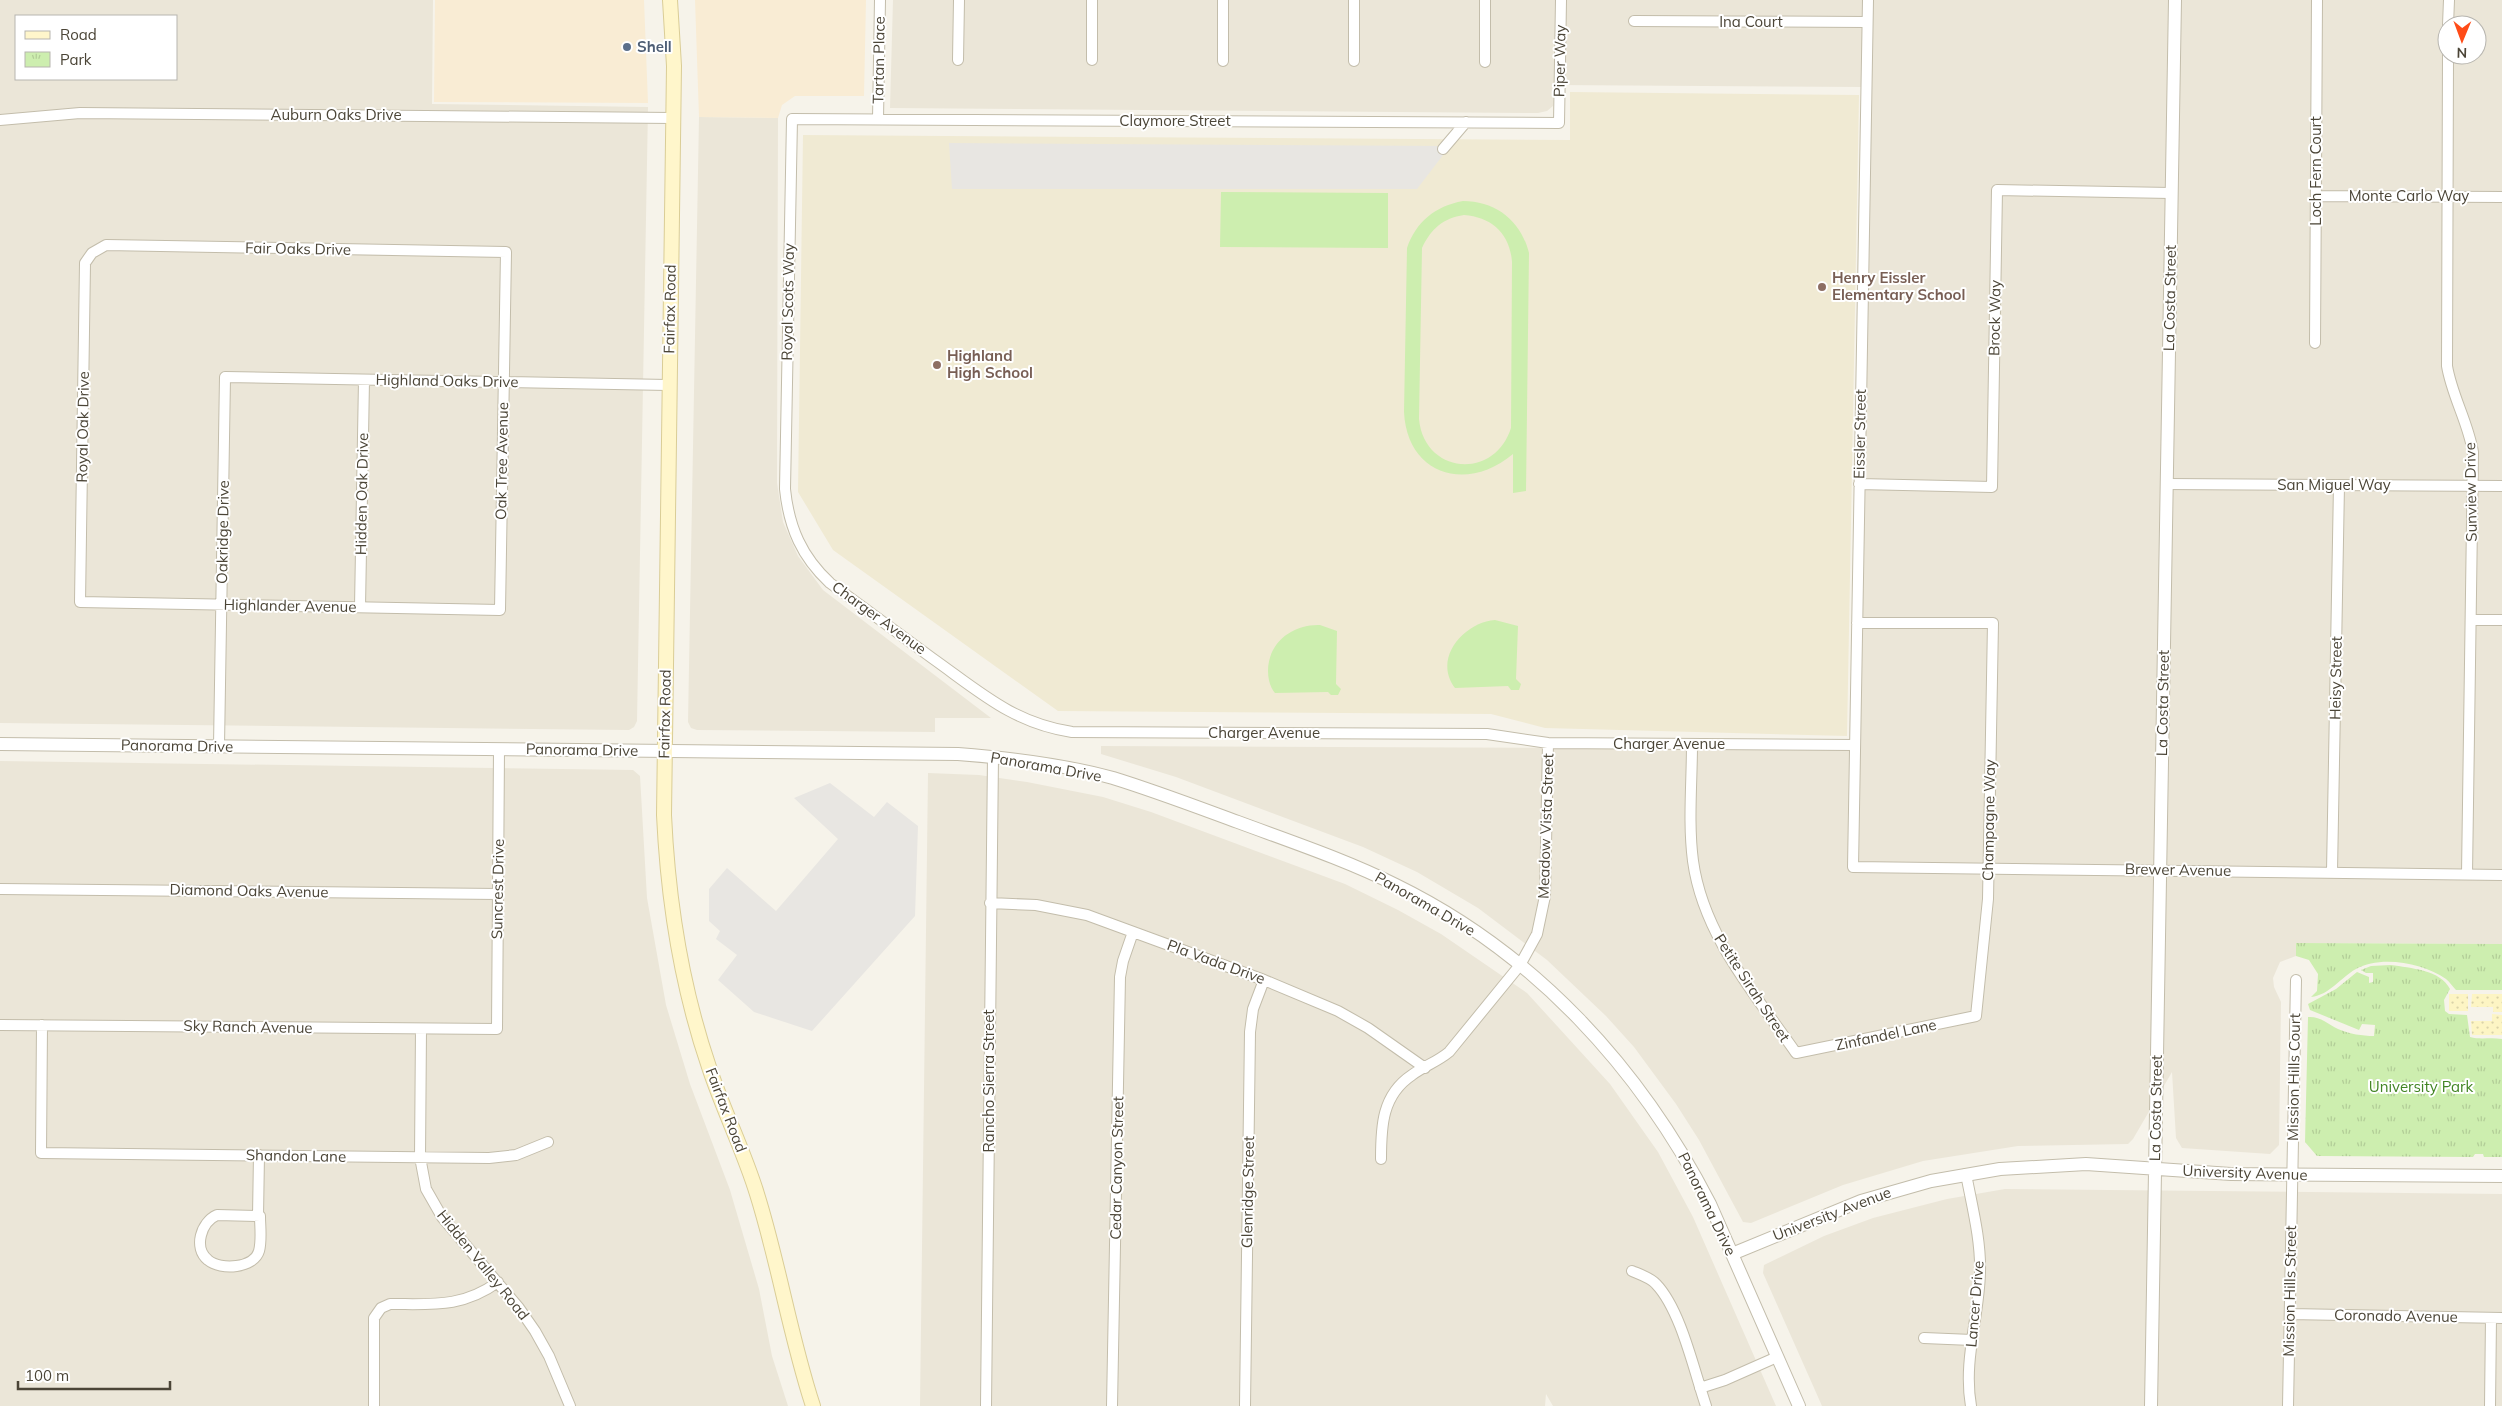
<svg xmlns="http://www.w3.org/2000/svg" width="2502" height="1406" font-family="Mulish,sans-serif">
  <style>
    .residential { fill: #ebe6d8; fill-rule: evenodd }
    .commercial { fill: #f9ecd4 }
    .education { fill: #f0ead3 }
    .sand { fill: url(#sand-dots) }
    .park { fill: url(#park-tufts) }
    .garden { fill: #cdeeaf; fill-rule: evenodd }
    .parking { fill: #e8e6e2 }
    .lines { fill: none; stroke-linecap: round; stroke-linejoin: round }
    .minor-casing { stroke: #c3bdab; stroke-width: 12 }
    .tertiary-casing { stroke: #c3bdab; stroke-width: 14 }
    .secondary-casing { stroke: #dacd96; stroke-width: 16 }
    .minor { stroke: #fff; stroke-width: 10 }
    .tertiary { stroke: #fff; stroke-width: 12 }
    .secondary { stroke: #fff6cb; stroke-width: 14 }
    .service-dot { fill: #5c6f8a; stroke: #fff; stroke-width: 2 }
    .education-dot { fill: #8d6e63; stroke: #fff; stroke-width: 2 }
    .labels { text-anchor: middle; stroke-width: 4; stroke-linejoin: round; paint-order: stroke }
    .street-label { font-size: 15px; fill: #4b4537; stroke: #fff }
    .service-label { font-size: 15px; font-weight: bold; fill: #4e5e75; stroke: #fff; text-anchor: start }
    .education-label { font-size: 15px; font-weight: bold; fill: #785e54; stroke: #fff; text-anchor: start }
    .park-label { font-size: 15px; fill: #418423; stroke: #fff }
  </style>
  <defs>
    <pattern id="sand-dots" width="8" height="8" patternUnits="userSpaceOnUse" patternTransform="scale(1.25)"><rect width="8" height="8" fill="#fdf5c4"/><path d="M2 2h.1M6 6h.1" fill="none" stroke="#dad3a9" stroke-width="1.8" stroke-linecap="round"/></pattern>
    <pattern id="park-tufts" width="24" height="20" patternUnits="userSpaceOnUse" patternTransform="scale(1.25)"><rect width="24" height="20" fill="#cdeeaf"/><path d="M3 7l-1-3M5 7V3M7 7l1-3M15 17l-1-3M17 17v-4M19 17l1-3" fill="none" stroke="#b2cd97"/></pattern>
  </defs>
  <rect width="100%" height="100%" fill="#f6f3ea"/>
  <!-- residential -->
  <path class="residential" d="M0 0H433L432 104 648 107 637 721 634 727 629 730 0 723ZM16 16H176V79H16Z
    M893 0H2502V944L2296 943V956L2280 962 2273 978 2274 987 2281 1002 2279 1145 2270 1154 2182 1148 2176 1138 2172 1072 2133 1139 2128 1144 2018 1146 1923 1161 1843 1185 1751 1223 1743 1222 1699 1140 1676 1104 1634 1047 1606 1016 1547 960 1478 908 1417 872 1363 847 1176 777 1101 754V746L1851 749 1862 87 1554 85 1553 106 1547 111 1538 113 890 108ZM2447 25H2477V55H2447Z
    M699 117 778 118 777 483 783 522 798 556 823 590 991 718H935V732L697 730 691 728 688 722Z
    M0 761 633 770 640 776 647 898 666 1005 690 1084 730 1190 759 1289 772 1356 788 1406H0Z
    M928 773 979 775 1027 782 1103 797 1151 812 1345 884 1398 910 1441 934 1527 993 1610 1084 1658 1152 1693 1217 1776 1406H1553L1546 1394 1545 1406H920Z
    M2005 1189 2502 1194V1406H1822L1763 1273 1764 1265 1824 1236 1873 1218 1947 1199Z"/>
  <!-- commercial -->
  <path class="commercial" d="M435 0H644L648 103 434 102Z
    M695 0H866L864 96H795L782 105 778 118 699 117Z"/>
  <!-- education -->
  <path class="education" d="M1570 92 1859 95 1847 736 1545 728 1491 714 1058 711 833 550 798 492 803 135 1570 140Z"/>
  <!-- sand -->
  <path class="sand" d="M2449 994H2468V1011H2449Z
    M2472 994H2502V1012H2493V1007H2471Z
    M2492 1014 2502 1015V1035H2472L2471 1021H2492Z"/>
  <!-- park -->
  <path class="park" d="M2296 943 2502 944V990H2456C2452 986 2450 982 2446 979 2423 963 2381 955 2356 969 2341 977 2330 995 2311 997L2317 991 2318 974 2309 960 2296 956Z
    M2391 965C2410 968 2441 970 2450 989L2444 1000 2445 1011 2449 1014 2467 1015 2470 1037C2481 1040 2490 1037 2502 1039V1157H2484L2483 1154H2475L2473 1157 2317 1156 2305 1142 2308 1017C2320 1016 2328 1024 2338 1029 2350 1034 2362 1036 2374 1036L2375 1025 2362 1024 2359 1030 2310 1010 2308 1004 2336 989 2357 972 2369 977V983L2373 982V973H2366L2361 970 2371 966Z"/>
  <!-- garden -->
  <path class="garden" d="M1221 192 1388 193V248L1220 247Z
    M1463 201C1496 201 1521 221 1529 253L1526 491 1513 493V454C1467 493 1407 475 1404 412L1407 248C1416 222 1435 206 1463 201ZM1464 215C1492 217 1510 234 1512 262L1511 428C1494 481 1424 474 1419 419L1422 248C1431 229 1443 218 1464 215Z
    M1495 620 1518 626 1516 679 1521 684 1519 690H1511L1508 686 1455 688C1432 658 1465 622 1495 620Z
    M1320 625 1337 631 1336 684 1341 689 1338 695H1331L1328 692 1275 693C1270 687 1268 679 1268 671 1268 642 1293 624 1320 625Z"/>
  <!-- parking -->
  <path class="parking" d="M949 143 1450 146 1417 189H952Z
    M830 783 874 817 887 802 918 826 915 916 812 1031 754 1012 718 980 737 955 716 939 720 931 709 921V889L727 868 776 911 838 839 794 798Z"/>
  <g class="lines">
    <!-- minor casing -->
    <g class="minor-casing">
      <path id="minor" d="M1561 0 1559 123 792 119 785 489C789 528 802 557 830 583 864 608 898 633 932 658 980 692 1013 723 1072 732L1487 734 1548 743 1855 745
        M1868 0 1853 867 2502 875
        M1634 21 1867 22
        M2448 25 2449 0
        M2448 55 2447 366C2452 396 2468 422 2473 452L2467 874
        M958 60 959 0
        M1092 60V0
        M1223 61V0
        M1354 61V0
        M1485 62V0
        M878 119 880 0
        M0 120 80 113 673 118
        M1443 149 1466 122
        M2316 196 2502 197
        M106 245 506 252 500 610 80 602 85 263 92 253Z
        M2315 343 2317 0
        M1859 484 1992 487 1997 190 2171 193
        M2166 484 2502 486
        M360 607 364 380
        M2471 620H2502
        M1692 744C1692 782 1688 823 1693 861 1703 935 1755 994 1796 1053L1976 1016 1988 899 1993 623H1857
        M219 746 225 377 668 385
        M2332 872 2339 485
        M0 889 498 894
        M990 903 1036 905 1087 915 1264 980 1338 1011 1368 1028 1425 1068
        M0 1025 497 1029 499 749
        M42 1025 41 1153 489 1158 516 1155 548 1142
        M421 1029 420 1157 426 1189 442 1217 519 1308 535 1331 549 1356 570 1406
        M1381 1159C1381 1126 1382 1095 1412 1075 1424 1066 1437 1062 1449 1052L1520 965 1537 934 1545 896 1548 743
        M1966 1174C1972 1206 1981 1240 1980 1272 1979 1317 1963 1361 1971 1406
        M217 1215 260 1216C260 1227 262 1240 259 1251 254 1268 221 1271 208 1260 193 1248 201 1222 217 1215Z
        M258 1216 259 1155
        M1632 1271C1639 1274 1651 1278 1656 1284 1681 1310 1694 1371 1706 1406
        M2290 1314 2502 1318
        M1924 1338 1972 1340
        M1700 1388 1725 1380 1777 1357
        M374 1406V1318L381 1308 390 1304C432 1304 462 1308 498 1282
        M986 1406 993 756
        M1112 1406 1120 977 1123 961 1133 932
        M1245 1406 1250 1032 1253 1009 1264 980
        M2288 1406 2296 980
        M2490 1406 2491 1318"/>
    </g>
    <!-- tertiary casing -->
    <g class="tertiary-casing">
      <path id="tertiary" d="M0 744 958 754C1011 758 1062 764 1113 778 1155 791 1197 807 1238 822 1292 842 1346 860 1396 885 1535 953 1640 1068 1710 1204L1799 1406
        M1732 1254 1861 1201 1931 1181 2000 1169 2086 1164 2231 1174 2502 1176
        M2151 1406 2175 0"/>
    </g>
    <!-- secondary casing -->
    <g class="secondary-casing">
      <path id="secondary" d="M670 0 674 66 664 815C668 901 681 985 709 1067 723 1110 744 1151 757 1194 779 1264 790 1336 813 1406"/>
    </g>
    <!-- minor -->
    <use href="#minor" class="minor"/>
    <!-- tertiary -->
    <use href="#tertiary" class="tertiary"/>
    <!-- secondary -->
    <use href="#secondary" class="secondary"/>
  </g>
  <!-- markers -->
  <circle class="service-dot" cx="627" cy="47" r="5"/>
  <g class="education-dot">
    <circle cx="1822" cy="287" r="5"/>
    <circle cx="937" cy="365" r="5"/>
  </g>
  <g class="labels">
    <!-- street labels -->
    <g class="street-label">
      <text x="1751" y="27">Ina Court</text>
      <text transform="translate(879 60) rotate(-89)" y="5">Tartan Place</text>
      <text transform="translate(1560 61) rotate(-89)" y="5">Piper Way</text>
      <text x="336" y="120">Auburn Oaks Drive</text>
      <text x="1175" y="126">Claymore Street</text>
      <text transform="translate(2316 171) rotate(-90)" y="5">Loch Fern Court</text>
      <text x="2409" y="201">Monte Carlo Way</text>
      <text transform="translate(298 249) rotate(1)" y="5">Fair Oaks Drive</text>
      <text transform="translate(2170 298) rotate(-89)" y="5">La Costa Street</text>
      <text transform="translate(788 302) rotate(-89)" y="5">Royal Scots Way</text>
      <text transform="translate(670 309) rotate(-89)" y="5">Fairfax Road</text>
      <text transform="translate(1995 318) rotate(-89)" y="5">Brock Way</text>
      <text transform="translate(447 381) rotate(1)" y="5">Highland Oaks Drive</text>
      <text transform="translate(83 427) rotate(-89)" y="5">Royal Oak Drive</text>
      <text transform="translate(1860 434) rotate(-89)" y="5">Eissler Street</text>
      <text transform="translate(502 461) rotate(-89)" y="5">Oak Tree Avenue</text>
      <text x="2334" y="490">San Miguel Way</text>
      <text transform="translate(2471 492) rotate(-91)" y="5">Sunview Drive</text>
      <text transform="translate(362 494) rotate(-89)" y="5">Hidden Oak Drive</text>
      <text transform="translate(223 532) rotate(-89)" y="5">Oakridge Drive</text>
      <text transform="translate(290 606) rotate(1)" y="5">Highlander Avenue</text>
      <text transform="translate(879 618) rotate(36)" y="5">Charger Avenue</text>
      <text transform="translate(2336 678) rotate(-89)" y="5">Heisy Street</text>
      <text transform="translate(2163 703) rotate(-89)" y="5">La Costa Street</text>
      <text transform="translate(665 714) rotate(-89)" y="5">Fairfax Road</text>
      <text x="1264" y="738">Charger Avenue</text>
      <text x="1669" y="749">Charger Avenue</text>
      <text transform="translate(177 746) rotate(1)" y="5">Panorama Drive</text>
      <text transform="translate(582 750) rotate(1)" y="5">Panorama Drive</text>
      <text transform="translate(1046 767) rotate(10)" y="5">Panorama Drive</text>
      <text transform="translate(1989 820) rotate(-89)" y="5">Champagne Way</text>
      <text transform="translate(1546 826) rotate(-88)" y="5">Meadow Vista Street</text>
      <text transform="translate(2178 870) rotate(1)" y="5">Brewer Avenue</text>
      <text transform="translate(498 889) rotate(-89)" y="5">Suncrest Drive</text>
      <text transform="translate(249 891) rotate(1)" y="5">Diamond Oaks Avenue</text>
      <text transform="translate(1425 904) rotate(30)" y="5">Panorama Drive</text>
      <text transform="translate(1216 962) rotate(20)" y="5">Pla Vada Drive</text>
      <text transform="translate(1752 988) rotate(57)" y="5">Petite Sirah Street</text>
      <text transform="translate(248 1027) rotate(1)" y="5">Sky Ranch Avenue</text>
      <text transform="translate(1886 1035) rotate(-12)" y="5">Zinfandel Lane</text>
      <text transform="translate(2294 1077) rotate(-89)" y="5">Mission Hills Court</text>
      <text transform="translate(989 1081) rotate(-90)" y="5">Rancho Sierra Street</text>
      <text transform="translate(2156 1108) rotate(-89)" y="5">La Costa Street</text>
      <text transform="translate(726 1110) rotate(69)" y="5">Fairfax Road</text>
      <text transform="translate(296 1156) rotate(1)" y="5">Shandon Lane</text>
      <text transform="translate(1117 1168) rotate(-89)" y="5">Cedar Canyon Street</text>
      <text transform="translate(2245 1173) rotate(2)" y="5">University Avenue</text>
      <text transform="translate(1248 1192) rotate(-89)" y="5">Glenridge Street</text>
      <text transform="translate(1707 1204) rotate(64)" y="5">Panorama Drive</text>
      <text transform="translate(1832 1214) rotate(-21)" y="5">University Avenue</text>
      <text transform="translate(483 1265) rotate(51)" y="5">Hidden Valley Road</text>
      <text transform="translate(2290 1291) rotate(-89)" y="5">Mission Hills Street</text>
      <text transform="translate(1975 1304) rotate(-85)" y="5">Lancer Drive</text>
      <text transform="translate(2396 1316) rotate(1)" y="5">Coronado Avenue</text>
    </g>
    <!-- service labels -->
    <g class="service-label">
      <text x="637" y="52">Shell</text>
    </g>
    <!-- education labels -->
    <g class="education-label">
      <text x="1832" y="283">Henry Eissler<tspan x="1832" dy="17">Elementary School</tspan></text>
      <text x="947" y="361">Highland<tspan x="947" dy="17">High School</tspan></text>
    </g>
    <!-- park labels -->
    <g class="park-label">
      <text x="2421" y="1092">University Park</text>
    </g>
  </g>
  <!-- legend -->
  <rect x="15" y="15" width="162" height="65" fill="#ffffff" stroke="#b7b5af"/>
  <rect x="25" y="31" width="25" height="8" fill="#fff6cb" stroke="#b7b5af"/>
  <text x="60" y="40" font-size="15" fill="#4b4537">Road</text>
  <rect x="25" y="52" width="25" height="15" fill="url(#park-tufts)" stroke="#b7b5af"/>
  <text x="60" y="65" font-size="15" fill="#4b4537">Park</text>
  <!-- north arrow -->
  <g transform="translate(2462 40) rotate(181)"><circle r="24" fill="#ffffff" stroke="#b7b5af"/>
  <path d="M0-4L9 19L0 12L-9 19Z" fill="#ff4c18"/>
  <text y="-8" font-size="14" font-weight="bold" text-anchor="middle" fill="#4b4537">N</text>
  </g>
  <!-- scale -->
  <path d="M18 1381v8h152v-8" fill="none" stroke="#4b4537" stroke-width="2.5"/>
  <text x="25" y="1381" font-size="15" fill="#4b4537" stroke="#ffffff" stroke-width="4" paint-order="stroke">100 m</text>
</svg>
